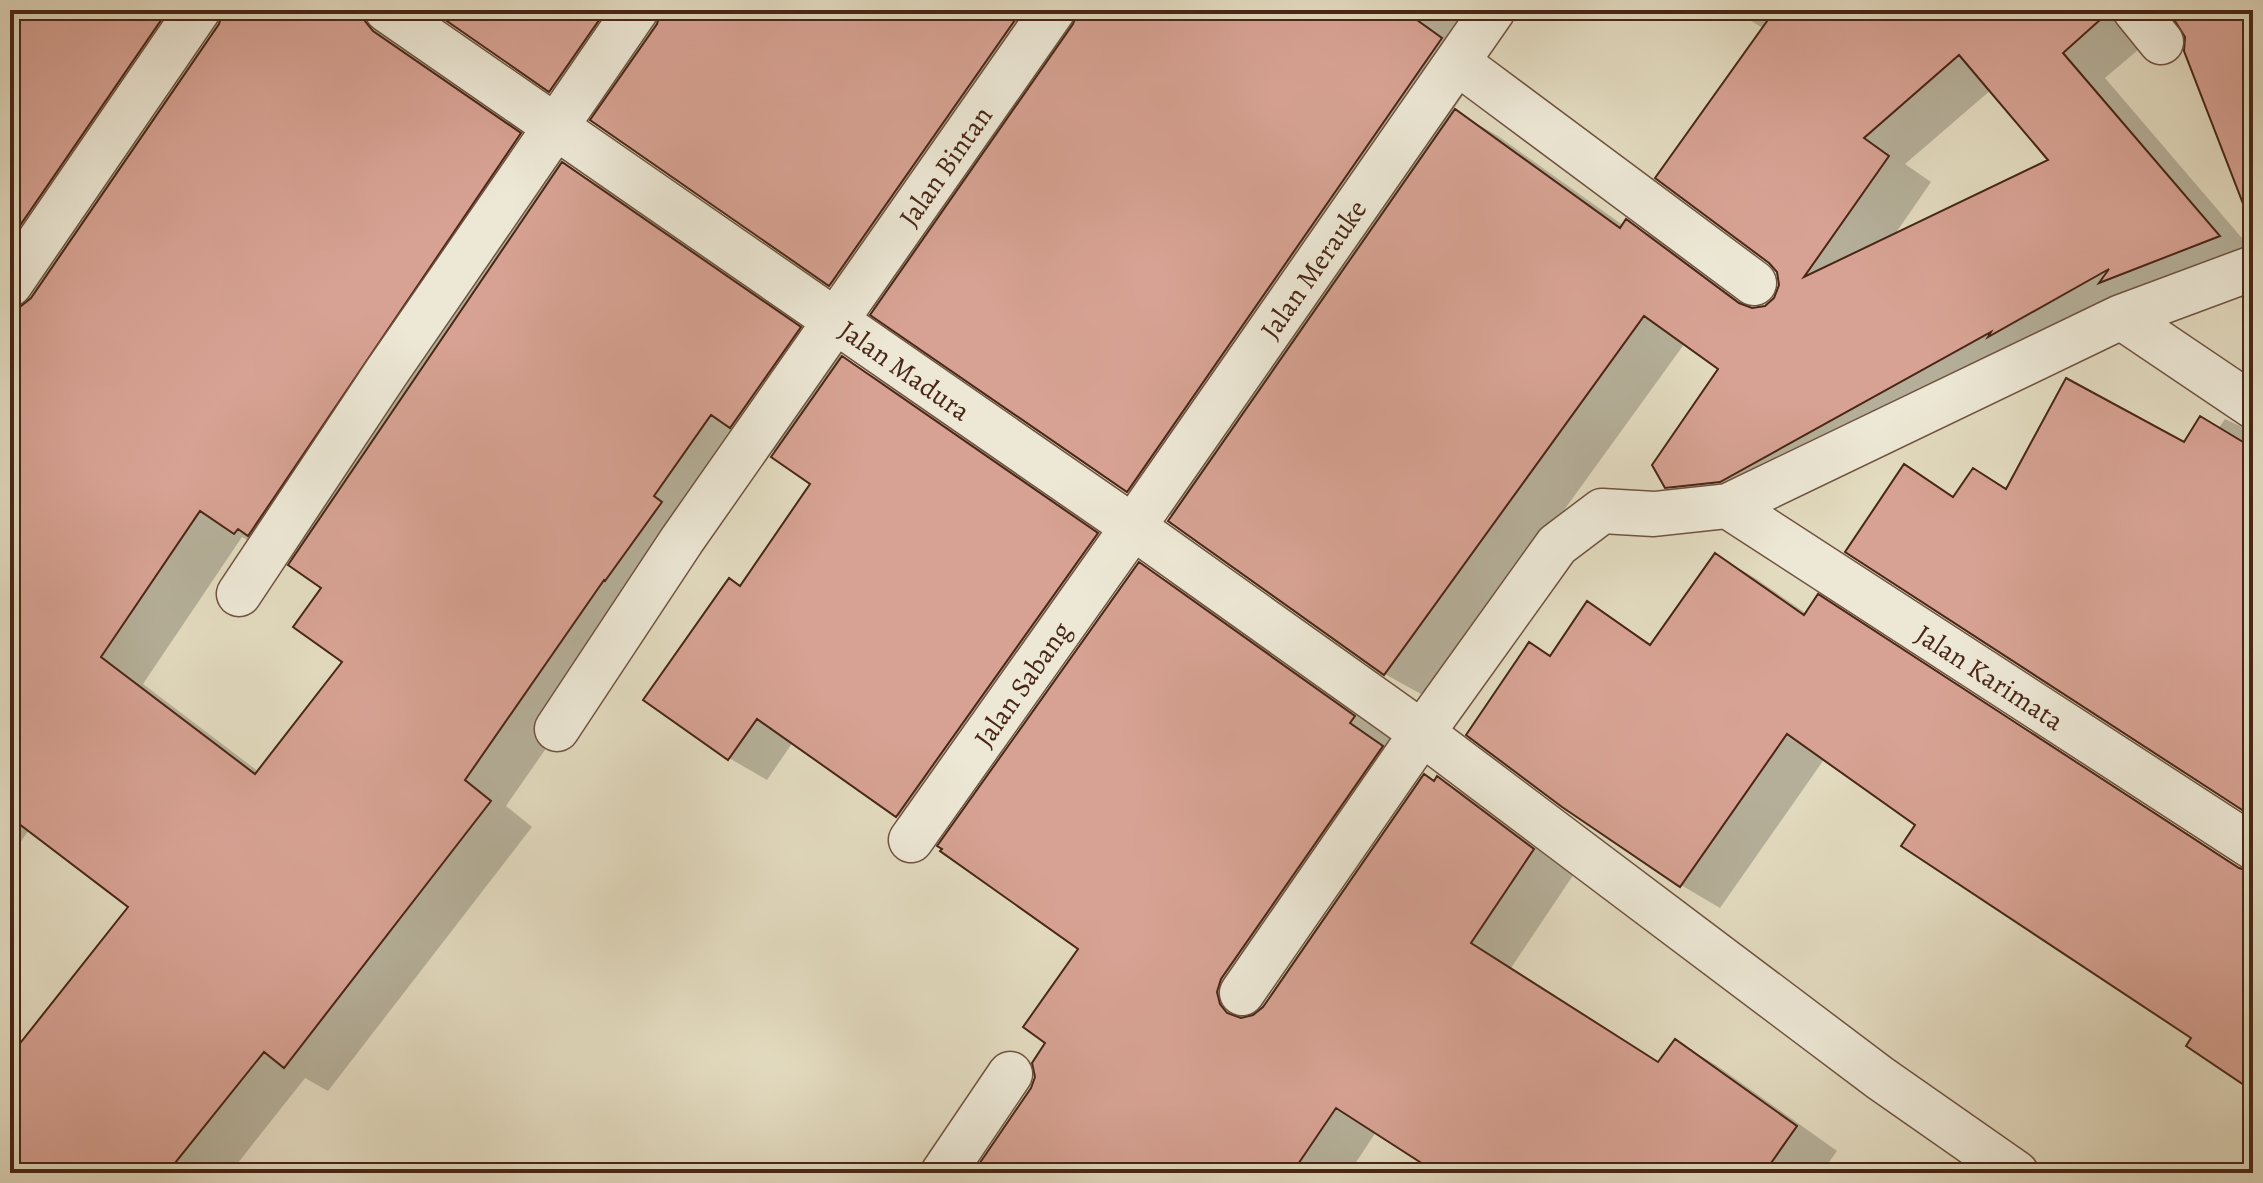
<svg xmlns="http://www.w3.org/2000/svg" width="2263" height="1183" font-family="Alegreya,serif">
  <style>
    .shadow { fill: #0003; fill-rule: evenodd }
    .building { fill: #d7a293; stroke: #492616; stroke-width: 2; fill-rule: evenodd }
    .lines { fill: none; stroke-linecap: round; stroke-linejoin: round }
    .minor-casing { stroke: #705340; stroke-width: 47 }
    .minor { stroke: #ede8d6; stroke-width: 44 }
    .labels { text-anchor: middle; stroke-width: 7; stroke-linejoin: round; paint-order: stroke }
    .street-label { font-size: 28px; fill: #492616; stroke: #ede8d6 }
  </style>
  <rect width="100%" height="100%" fill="#e3dbc0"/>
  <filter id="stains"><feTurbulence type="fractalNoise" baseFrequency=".0025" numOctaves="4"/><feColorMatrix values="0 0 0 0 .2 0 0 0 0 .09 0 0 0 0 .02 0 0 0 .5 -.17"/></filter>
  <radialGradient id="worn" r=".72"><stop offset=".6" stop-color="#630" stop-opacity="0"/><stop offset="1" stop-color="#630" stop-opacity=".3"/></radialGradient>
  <!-- shadow -->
  <path class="shadow" d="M10 10H427L419 12 407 48 415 57 563 159 560 163 605 189 842 353 840 357 880 380 1135 556 935 837 898 816 793 742 767 780 729 758 742 588 813 484 776 452 754 440 647 603 506 806 532 827 328 1091 305 1078 230 1173H10V1059L131 907 29 830 10 857ZM242 537 278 557 281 553 294 560 323 588 344 661 259 772 143 684Z
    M434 10H1518L1481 62 1484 64 1453 110 1498 136 1624 226 1627 222 1670 246 1754 309 1765 307 1775 300 1781 287 1764 29 1734 10H2253V223L2186 51 2188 37 2169 11 2163 14 2153 37 2105 78 2253 251 1710 511 1667 486 1721 368 1685 343 1428 698 1385 674 1170 521 1173 517 1128 491 876 311 830 284 593 120 596 116 550 90ZM1991 90 2051 161 1893 237 1931 182 1905 164Z
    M2225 419 2253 432V815L1904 467 1955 497 2007 490 2185 445 2218 429Z
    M1716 555 1755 578 1807 614 1818 597 1858 620 2248 873H2253V1090L2194 1037 1918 825 1825 758 1720 908 1681 885 1551 658 1588 604 1653 645Z
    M1139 565 1180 588 1395 741 1258 1015 1438 778 1479 802 1574 874 1511 968 1660 1063 1675 1041 1716 1065 1837 1151 1821 1173H1441L1376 1132 1349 1173H975L1032 1089 1081 949Z"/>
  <!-- building -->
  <path class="building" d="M10 10H168L10 240Z
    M223 10H362L365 21 373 31 521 133 248 536 238 529 234 534 200 511 101 657 255 774 342 662 293 627 321 588 288 565 562 162 801 327 730 428 711 415 654 496 662 502 605 581 604 580 465 780 491 801 284 1068 264 1052 167 1173H10V1056L128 907 10 817V309L21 306 31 298 219 24Z
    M431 10H606L549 92Z
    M661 10H1022L829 286 590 120 657 24Z
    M1078 10H1403L1442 38 1127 492 870 315 1073 24Z
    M1775 10H2111L2063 53 2220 236 2099 283 2109 269 1988 337 1991 332 1720 482 1665 488 1652 465 1718 369 1644 316 1384 675 1168 521 1455 109 1620 228 1626 219 1739 303 1752 308 1765 306 1774 298 1779 285 1777 272 1769 263 1655 178ZM1959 55 2048 160 1804 277 1889 156 1864 138Z
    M2168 10H2253V218L2249 219 2184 51 2185 37Z
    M842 356 1098 533 896 817 757 719 728 760 643 700 729 578 740 586 810 484 771 457Z
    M2066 378 2184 442 2200 416 2253 448V817L1845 552 1904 464 1953 497 1973 468 2006 489Z
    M1715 553 1804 615 1818 594 2239 868 2253 872V1091L2186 1046 2191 1038 1901 846 1915 825 1787 734 1680 887 1562 807 1466 735 1529 642 1550 656 1587 601 1650 645Z
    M1139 562 1355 716 1350 723 1383 746 1221 979 1217 992 1220 1004 1227 1013 1241 1018 1253 1015 1263 1007 1424 774 1434 781 1437 776 1534 849 1471 943 1658 1062 1675 1039 1797 1126 1764 1173H1437L1336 1108 1292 1173H973L1031 1088 1035 1077 1032 1063 1045 1043 1023 1027 1078 949 940 851 942 849 937 846Z"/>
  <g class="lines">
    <!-- minor casing -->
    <g class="minor-casing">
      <path id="minor" d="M387 10 1133 527 1422 733 1880 1078 2016 1173
        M2135 10 2161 42
        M1457 62 1754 283
        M10 284 198 10
        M2121 317 2253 406
        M1728 506 2253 847
        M239 594 386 373 636 10
        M557 729 682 540 1053 10
        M911 840 1133 527 1493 10
        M1242 993 1422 733 1557 545 1602 511 1654 514 1728 506 2121 317 2253 268
        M943 1173 1010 1074"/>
    </g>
    <!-- minor -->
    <use href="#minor" class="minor"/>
  </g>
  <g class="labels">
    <!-- street labels -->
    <g class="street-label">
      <text transform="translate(945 166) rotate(-55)" y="10">Jalan Bintan</text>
      <text transform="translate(1313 269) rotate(-55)" y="10">Jalan Merauke</text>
      <text transform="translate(905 370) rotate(35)" y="10">Jalan Madura</text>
      <text transform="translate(1990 677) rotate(33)" y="10">Jalan Karimata</text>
      <text transform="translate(1022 684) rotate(-55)" y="10">Jalan Sabang</text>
    </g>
  </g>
  <!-- margin -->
  <rect width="2263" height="1183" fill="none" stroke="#e3dbc0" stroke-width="40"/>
  <rect x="12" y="12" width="2239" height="1159" fill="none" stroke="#492616" stroke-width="4"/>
  <rect x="20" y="20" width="2223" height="1143" fill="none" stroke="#492616" stroke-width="2"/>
  <rect width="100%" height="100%" filter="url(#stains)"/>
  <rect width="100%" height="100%" fill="url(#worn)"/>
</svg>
